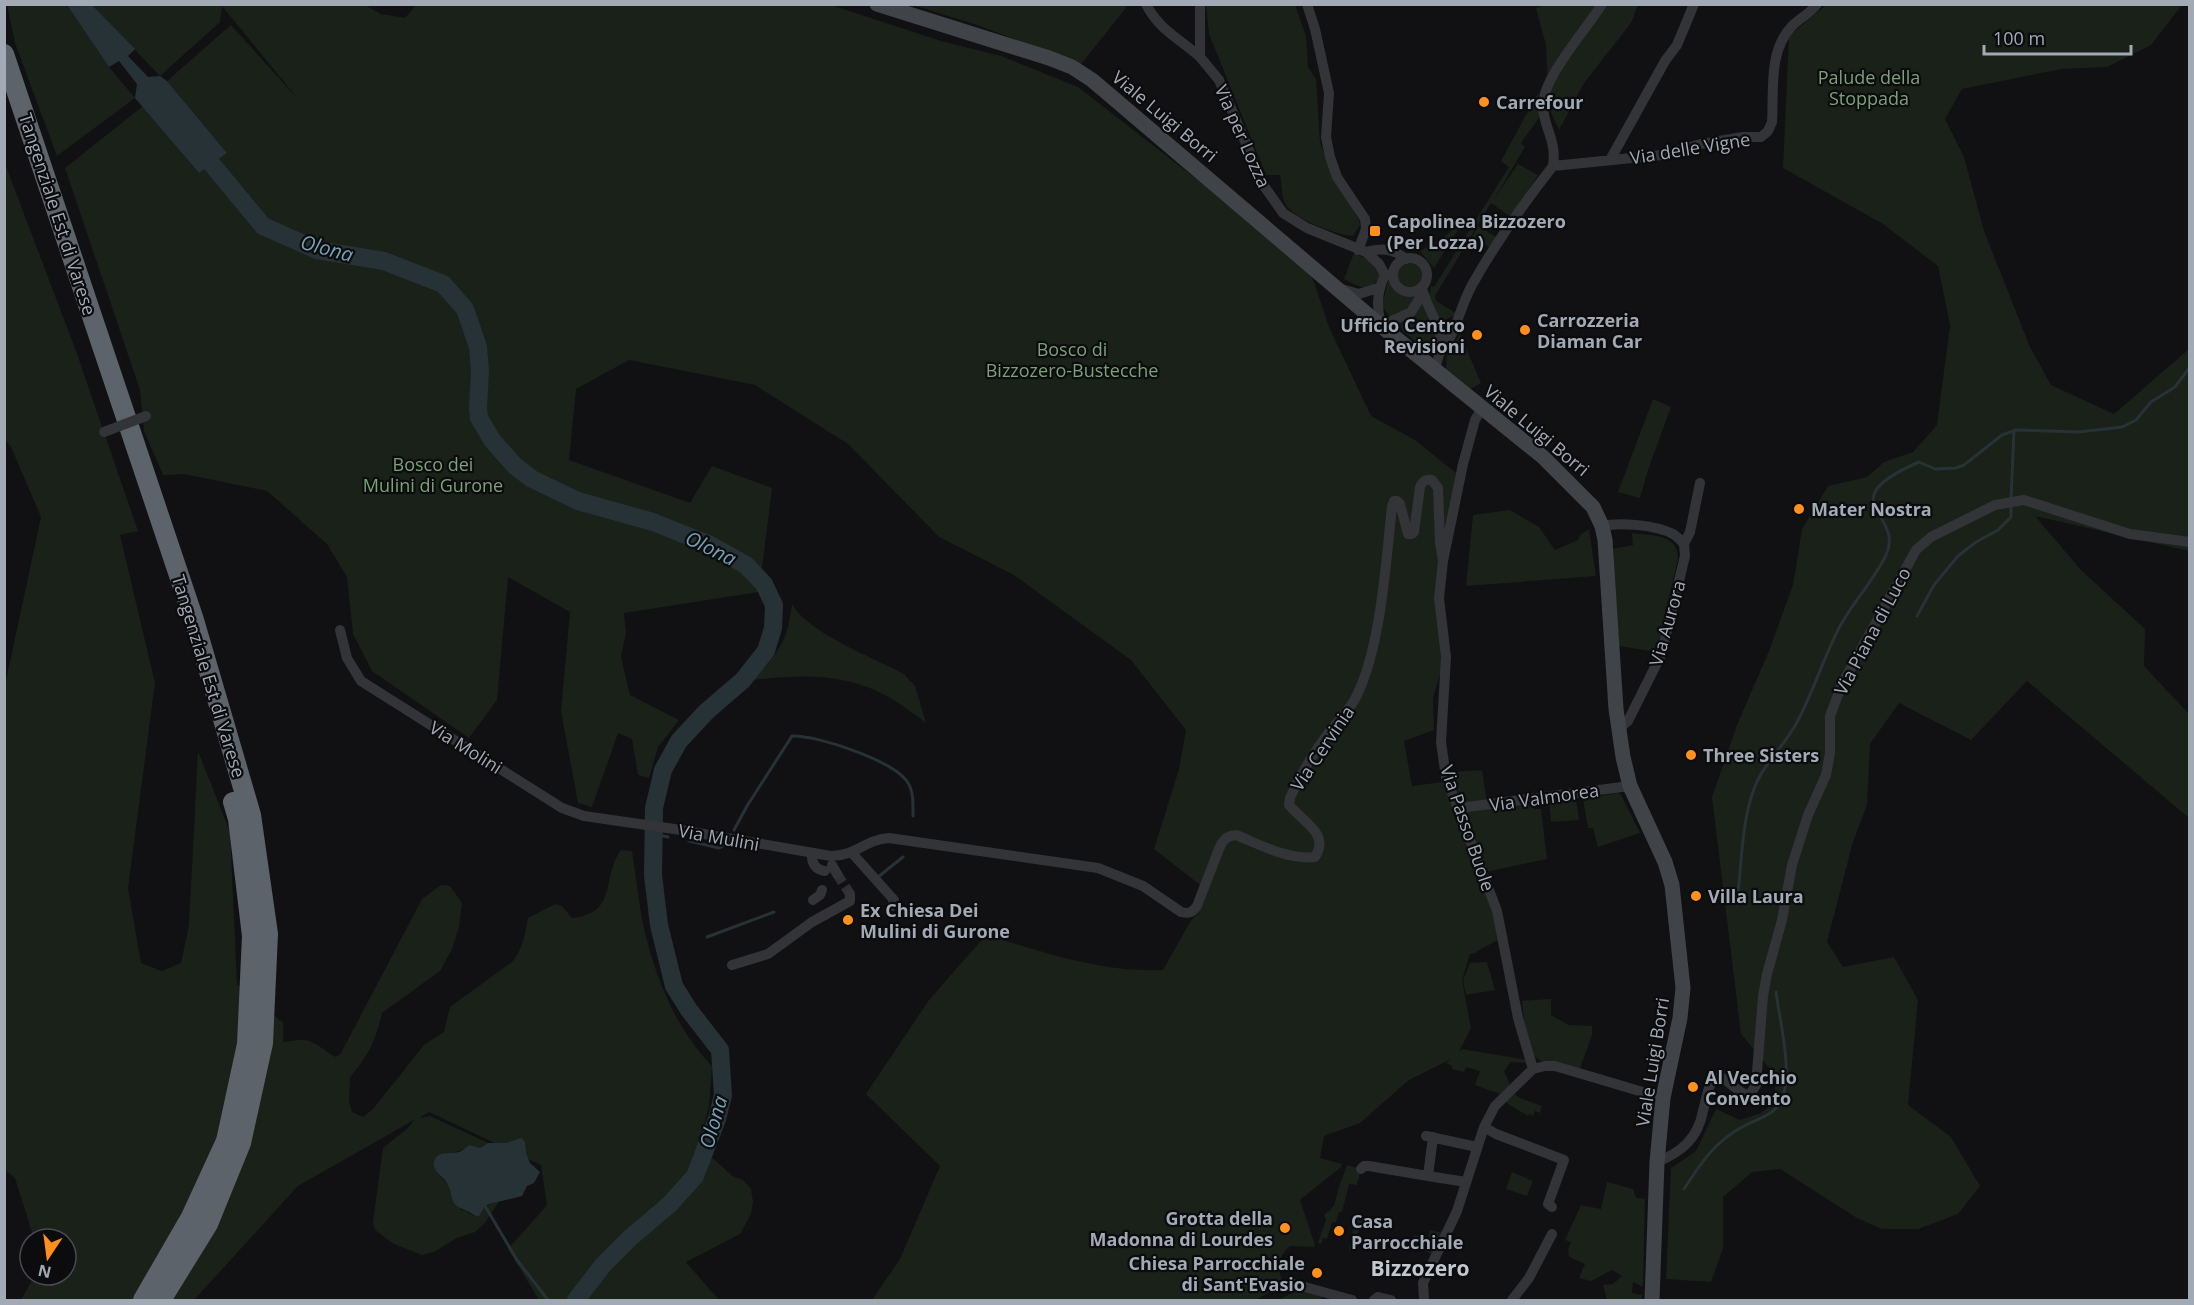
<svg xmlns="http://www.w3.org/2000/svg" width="2194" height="1305" font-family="'Open Sans',sans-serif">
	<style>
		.green { fill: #192119 }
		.water { fill: #273237 }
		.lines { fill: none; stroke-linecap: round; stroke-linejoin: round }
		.stream { stroke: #273237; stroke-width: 3 }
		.river { stroke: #273237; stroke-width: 18 }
		.street-tunnel { stroke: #2e3033; stroke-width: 10; stroke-dasharray: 10 5; stroke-linecap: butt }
		.street { stroke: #323438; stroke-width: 10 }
		.secondary { stroke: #404348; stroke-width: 15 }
		.highway { stroke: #5d636a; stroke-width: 20 }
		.street-bridge { stroke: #323438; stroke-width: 10 }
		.poi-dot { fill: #ff901d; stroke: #0c0c0e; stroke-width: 2 }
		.labels { text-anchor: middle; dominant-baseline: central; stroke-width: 4.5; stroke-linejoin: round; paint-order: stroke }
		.park-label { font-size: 18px; fill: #7aa276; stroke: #0c0c0e }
		.poi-label { font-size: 18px; font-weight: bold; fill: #a1aab5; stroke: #0c0c0e; text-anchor: start }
		.street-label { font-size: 18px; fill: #a1aab5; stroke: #0c0c0e }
		.water-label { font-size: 20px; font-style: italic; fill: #75a0b3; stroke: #0c0c0e }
		.quarter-label { font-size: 21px; font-weight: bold; fill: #c2c8d0; stroke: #0c0c0e }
	</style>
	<rect width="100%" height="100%" fill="#111113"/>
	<!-- green -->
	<path class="green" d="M363,4L381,14L405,18L417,4L831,5L941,41L1001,56L1078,87L1284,247L1313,279L1329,327L1371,416L1415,440L1456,473L1442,587L1444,660L1433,698L1434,730L1404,741L1412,786L1443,782L1502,938L1477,951L1476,953L1470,954L1462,980L1471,1028L1459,1052L1462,1049L1527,1060L1526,1063L1511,1062L1504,1071L1511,1086L1503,1095L1475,1085L1480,1071L1466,1067L1464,1072L1452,1069V1066L1446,1063L1451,1059L1409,1080L1360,1123L1324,1136L1320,1158L1342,1164L1341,1167L1300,1200L1315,1245L1314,1247L1290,1246C1276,1259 1277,1269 1284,1285L1255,1300H872L900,1259L940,1166L866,1094L929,1000L986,935C1043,952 1102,973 1163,970L1190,922L1200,911L1208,891L1154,849L1179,769L1186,730L1131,660L1014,575L939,537L848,444L755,385L629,360L576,389L569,460L690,503L712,466L772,488L759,592L624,613L626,633L621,657L630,695L679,720L658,747L649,778L638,775L632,739L618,733L592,807L578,803L561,711L570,612L508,577L497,700L469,738L372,671L353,634L347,577L327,544L267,491L184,474L163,475L144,431L140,390L65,168L143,106L199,173L227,153L167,81L231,25L298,99L222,6L220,22L160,76L92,5Z
		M1125,4L1126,8L1081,64L977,25L913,5Z
		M1549,4L1638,5L1631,23L1584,83L1559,130L1549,108L1546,45L1536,8Z
		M7,5H67L109,67L135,98L57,156L15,43Z
		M1206,5H1295L1306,36L1308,67L1316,79L1320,142L1333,178L1359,220L1360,225L1353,236C1335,234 1294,220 1285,203C1281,196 1282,183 1280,175H1266L1209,34Z
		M1826,5H2182L2151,45L2107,67L2061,69L1962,89L1945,119L1964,157L1984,231L2030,347L2051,385L2114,414L2189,349V551L2035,516L2081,570L2145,629L2144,666L2189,714V818L2027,681L1971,740L1899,703L1870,744L1867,805L1853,842L1827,942L1843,967L1894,957L1918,1000L1908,1105L1951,1137L1980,1186L1958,1214L1918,1229H1882L1857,1218L1780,1169L1752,1172L1723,1197V1248L1711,1282L1666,1279L1671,1168L1696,1151L1716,1109L1740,1120L1761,1113L1774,1103L1776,1076L1741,1034L1712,797L1737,725L1769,651L1793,585L1802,529L1828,486L1867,477L1884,462L1913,452L1937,425L1950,325L1938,266L1883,224L1783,168L1789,36Z
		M1538,93L1542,114L1521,143L1525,147L1494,199L1518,164L1538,175L1512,218L1491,203L1435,296L1436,301L1457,314L1441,322L1429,295L1431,286L1434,287L1509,167L1501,161Z
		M4,161L76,351L138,531L120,535L155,683L128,888L141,963L162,971L181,963L189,925L198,751L230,832L237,984L283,1023V1042C290,1042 297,1039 304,1040C316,1041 325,1052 336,1057L341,1053L422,899L441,885L450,886L462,903L459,927L452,949L440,971L382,1013C375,1042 369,1055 350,1077L349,1101L352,1112L363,1117L373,1109L424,1045L444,1032L450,1007L513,961C523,948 525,934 528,918L555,904L562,906L572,918C619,913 601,877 621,850L632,851C637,882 640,919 649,948C661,991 681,1034 712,1066L709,1106L699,1145L732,1176L743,1180L751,1189L753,1202L751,1214L740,1234L686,1262L719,1300H539L508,1249L547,1205L541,1165L429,1112L419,1118L430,1116L488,1143L480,1148L464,1149L452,1153L439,1175L449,1186L461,1210L466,1211L474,1216L485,1206L500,1200L485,1223L475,1232L457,1238L434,1252L422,1255L394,1244L375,1230L373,1222L383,1148L408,1128L414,1120L298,1186L194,1300H21L35,1275H66V1239H34L15,1178L5,1170V685L41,517L11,447L5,439Z
		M1464,220L1434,268L1420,251L1444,237Z
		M1478,226L1498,238L1492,249L1472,237Z
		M1354,253C1366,259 1376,262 1380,275C1371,295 1360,287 1344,279Z
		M1397 275a13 13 0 1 1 26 0a13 13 0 1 1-26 0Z
		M1390,279C1397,291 1403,294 1418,294C1410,306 1404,316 1389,316L1382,306L1388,281Z
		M1422,303C1429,317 1446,343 1431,355L1395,324Z
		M1460,334L1481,383L1470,389L1446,369L1447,352Z
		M1653,399L1671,407L1648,470L1640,498L1618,492Z
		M1510,510L1539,527L1555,550L1578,540L1580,535L1589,529L1596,576L1466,586L1473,515Z
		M1632,533C1652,536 1678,533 1678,559L1656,652L1619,646L1612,549L1633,545Z
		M792,604C808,633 874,658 904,674L915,686L926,723C915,715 904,706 892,699C849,673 802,674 753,680C779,652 787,643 792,604Z
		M1482,770L1487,801L1461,803L1451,772Z
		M1618,793L1621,795L1640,833L1598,847L1593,828H1588L1583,799Z
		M1576,798L1579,820L1551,822L1549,801Z
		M1531,804L1534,809H1541L1547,859L1485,872L1466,814L1467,811L1495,807L1496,810L1506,809L1507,806Z
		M1487,962L1495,990L1466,995L1463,980L1470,963Z
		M1551,999V1015L1569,1025L1592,1026V1035L1579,1071C1567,1068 1548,1067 1538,1059C1527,1051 1523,1015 1522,1001Z
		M1515,1094L1520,1098L1542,1106L1540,1113L1535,1111L1533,1116L1529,1114L1528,1116L1505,1102Z
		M1347,1165L1361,1169L1357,1185L1349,1184L1342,1212H1339L1336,1222H1332L1327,1239L1323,1238L1321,1244L1318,1243L1326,1219L1324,1215L1334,1206L1339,1187Z
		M1512,1172L1533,1181L1527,1196L1506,1189Z
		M1607,1182L1633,1189L1636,1198L1645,1199L1643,1287L1633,1282L1632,1293L1642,1295V1300H1607L1603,1285L1613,1284L1622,1276L1612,1270L1591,1281L1579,1278L1585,1264L1569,1257L1568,1250L1571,1242L1565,1240L1581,1205L1601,1209Z
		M1356,1216L1365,1217L1350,1252L1349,1248Z
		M1430,1230L1443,1233L1432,1254L1410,1246L1414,1235L1428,1237Z
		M1300,1289L1323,1295L1321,1300H1278Z"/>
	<!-- water -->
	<path class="water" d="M67,5H92L135,49L128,56L148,77L160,76L167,81L227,153L199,173L135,98L137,84L119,61L109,67Z
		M521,1138L525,1142L526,1153L530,1163L540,1172L534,1183L527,1186L522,1196L489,1204L485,1206L479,1216C472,1216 473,1213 467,1211C450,1204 454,1202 449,1187C446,1177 429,1171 435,1159C440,1150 454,1155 461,1151C464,1149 467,1147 469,1145L480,1148L488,1143H506Z"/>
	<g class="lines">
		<!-- stream -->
		<path class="stream" d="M2011,499L2014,431
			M1917,616L1934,585L1958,556L1976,542L1998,530L2011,517V505
			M734,830L747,806L792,736C817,735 890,760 906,780C914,790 913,803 913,816
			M654,834L668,837
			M689,841L719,848L727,844
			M878,877L903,857
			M1738,892C1742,858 1742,821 1754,789C1763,764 1784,746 1796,724C1813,693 1823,659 1839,628C1852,603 1873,582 1886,555C1906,513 1827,502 1919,462L1935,469L1956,468L1964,465L2002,435L2016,430L2078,432L2122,427L2136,420L2151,402L2175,387L2190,367
			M707,937L774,912
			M1684,1189C1700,1164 1716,1140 1744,1126C1757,1119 1778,1114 1783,1097C1792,1067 1780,1023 1776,992
			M485,1206L517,1260L548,1300"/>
		<!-- river -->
		<path class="river" d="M196,145L263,226L317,250L384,261L443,284L465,309L478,347L480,372L478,408L479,418L492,440L515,466L532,479L578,501L653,522L708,544L746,565L764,584L774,605L773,628L766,651L743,680L706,712L679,741L663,770L654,808L653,875L659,925L674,986L689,1010L720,1050L723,1095L717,1119L695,1176L670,1204L630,1238L603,1265L576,1300"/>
		<!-- street-tunnel -->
		<path class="street-tunnel" d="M837,874L850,894"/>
		<!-- street -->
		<path class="street" d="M1146,4C1158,29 1180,39 1200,57
			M1200,4V57L1219,80L1264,186L1283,213L1307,228L1366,252L1379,264L1385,275
			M1307,4L1315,29L1329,93L1326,137L1330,157L1337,177L1365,219L1366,229L1358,250
			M1610,160L1665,61L1677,45L1694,4
			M1553,166L1662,155L1701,144L1743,137H1761L1768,131L1772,122C1774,91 1768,51 1792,26C1800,18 1811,13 1817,4
			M1366,252C1382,248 1392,248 1406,259
			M1393 275a17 17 0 1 1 34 0a17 17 0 1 1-34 0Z
			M1385,275C1376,293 1377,307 1381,326L1411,312L1423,293
			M1338,288L1359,294L1378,288
			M1422,288C1432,325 1451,328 1434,370
			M1441,352C1456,333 1460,307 1472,285C1495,244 1524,203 1553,166C1557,140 1544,129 1543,107C1541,79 1587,29 1602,4
			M1482,408L1475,420L1463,464L1443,561L1439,598L1446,657L1441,742L1446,777L1497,911L1518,1018L1533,1069
			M1602,526C1620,522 1656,525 1673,534C1677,536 1681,541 1684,544L1685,556L1661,655L1628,721L1619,729
			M1684,544L1690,532L1700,483
			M340,630L347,658L361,681L562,808L584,816L681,830L831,856C856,856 864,840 889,838L1098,868L1143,886L1181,912C1189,914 1192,913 1197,906L1219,849C1223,840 1226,836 1236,835C1261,845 1288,860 1315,857C1330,834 1304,823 1289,805L1290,798C1299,777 1313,754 1327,735C1337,721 1350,711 1357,695C1381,646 1386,561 1392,506L1394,501H1397L1400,504L1408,534H1412L1414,532L1420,487C1423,481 1425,479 1432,480L1438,488L1440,543L1443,561
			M1459,808L1630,786
			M812,853C811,862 815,870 825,871
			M852,853L894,900L892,906
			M832,865L837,874
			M813,900L820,895L822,890
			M732,965L768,954L812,922L850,901V894
			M1484,1127L1496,1134L1564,1160L1548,1204L1552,1207
			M1426,1136L1477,1147
			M1433,1137L1428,1176L1466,1182
			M1657,1162C1682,1152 1698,1138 1703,1111C1706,1100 1707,1089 1713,1079L1720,1077C1731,1082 1738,1093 1749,1096L1756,1085L1763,996L1767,974L1782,920L1792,865L1808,815L1826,775L1830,753V716L1842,684L1916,550L1931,537L1995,505L2024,500L2130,534L2190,542
			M1361,1169L1364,1166H1369L1428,1176
			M1294,1284L1352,1300
			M1374,1300L1378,1297L1391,1300
			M1424,1300L1423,1283L1457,1211L1484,1127L1495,1106L1533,1069L1545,1066H1555L1663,1098
			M1512,1300L1529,1278L1552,1234"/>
		<!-- secondary -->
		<path class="secondary" d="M877,4L1049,58L1072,67L1092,80L1381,326L1543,457L1593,507L1602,526L1605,540L1616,709L1623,757L1630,786L1665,862L1672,885L1683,988L1680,1018L1663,1098L1657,1162L1652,1300"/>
		<!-- highway -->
		<path class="highway" d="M4,54L194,620L251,815L268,934L263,1043L241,1143L208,1224L161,1300
			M143,1300L191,1217L226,1141L247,1044L252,936L238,819L233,802"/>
		<!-- street-bridge -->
		<path class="street-bridge" d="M104,432L146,416"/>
	</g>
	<!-- markers -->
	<g class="poi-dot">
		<circle cx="1484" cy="102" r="6"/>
		<rect x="1369" y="225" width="12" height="12" rx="3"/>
		<circle cx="1525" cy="330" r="6"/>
		<circle cx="1477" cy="335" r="6"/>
		<circle cx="1799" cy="509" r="6"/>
		<circle cx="1691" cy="755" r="6"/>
		<circle cx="1696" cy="896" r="6"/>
		<circle cx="848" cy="920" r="6"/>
		<circle cx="1693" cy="1087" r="6"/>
		<circle cx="1285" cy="1228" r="6"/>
		<circle cx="1339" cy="1231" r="6"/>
		<circle cx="1317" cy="1273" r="6"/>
	</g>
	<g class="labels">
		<!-- park labels -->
		<g class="park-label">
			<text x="1869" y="77">Palude della<tspan x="1869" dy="21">Stoppada</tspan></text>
			<text x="1072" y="349">Bosco di<tspan x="1072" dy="21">Bizzozero-Bustecche</tspan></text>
			<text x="433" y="464">Bosco dei<tspan x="433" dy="21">Mulini di Gurone</tspan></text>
		</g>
		<!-- poi labels -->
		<g class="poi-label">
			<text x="1496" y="102">Carrefour</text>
			<text x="1387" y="221">Capolinea Bizzozero<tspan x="1387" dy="21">(Per Lozza)</tspan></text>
			<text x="1537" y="320">Carrozzeria<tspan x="1537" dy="21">Diaman Car</tspan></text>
			<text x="1465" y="325" text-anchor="end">Ufficio Centro<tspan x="1465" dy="21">Revisioni</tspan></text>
			<text x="1811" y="509">Mater Nostra</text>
			<text x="1703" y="755">Three Sisters</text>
			<text x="1708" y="896">Villa Laura</text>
			<text x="860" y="910">Ex Chiesa Dei<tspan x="860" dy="21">Mulini di Gurone</tspan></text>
			<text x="1705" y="1077">Al Vecchio<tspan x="1705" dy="21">Convento</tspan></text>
			<text x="1273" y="1218" text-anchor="end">Grotta della<tspan x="1273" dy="21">Madonna di Lourdes</tspan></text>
			<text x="1351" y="1221">Casa<tspan x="1351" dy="21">Parrocchiale</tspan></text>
			<text x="1305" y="1263" text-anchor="end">Chiesa Parrocchiale<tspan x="1305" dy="21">di Sant'Evasio</tspan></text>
		</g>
		<!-- street labels -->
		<g class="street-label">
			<text transform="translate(1165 116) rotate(40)">Viale Luigi Borri</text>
			<text transform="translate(1243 136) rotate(66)">Via per Lozza</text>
			<text transform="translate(1690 148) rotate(-9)">Via delle Vigne</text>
			<text transform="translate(58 214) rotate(72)">Tangenziale Est di Varese</text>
			<text transform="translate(1537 430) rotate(40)">Viale Luigi Borri</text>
			<text transform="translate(1667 623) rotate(-74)">Via Aurora</text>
			<text transform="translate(1872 631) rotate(-62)">Via Piana di Luco</text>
			<text transform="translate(209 676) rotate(73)">Tangenziale Est di Varese</text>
			<text transform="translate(466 747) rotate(32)">Via Molini</text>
			<text transform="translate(1322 748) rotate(-56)">Via Cervinia</text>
			<text transform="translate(1544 797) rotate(-8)">Via Valmorea</text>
			<text transform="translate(1468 828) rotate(71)">Via Passo Buole</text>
			<text transform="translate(719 837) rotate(10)">Via Mulini</text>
			<text transform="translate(1652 1062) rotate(-81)">Viale Luigi Borri</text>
		</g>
		<!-- water labels -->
		<g class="water-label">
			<text transform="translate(327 248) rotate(15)">Olona</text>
			<text transform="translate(711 548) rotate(26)">Olona</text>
			<text transform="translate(713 1122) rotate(-74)">Olona</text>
		</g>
		<!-- quarter labels -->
		<g class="quarter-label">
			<text x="1420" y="1268">Bizzozero</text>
		</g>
	</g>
	<!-- border -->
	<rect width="2194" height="1305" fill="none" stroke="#a1aab5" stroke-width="12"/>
	<!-- north arrow -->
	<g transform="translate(48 1257) rotate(193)"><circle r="28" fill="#0c0c0e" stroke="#484b51" stroke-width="1.5"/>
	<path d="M0-4.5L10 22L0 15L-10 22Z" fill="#ff901d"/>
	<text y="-9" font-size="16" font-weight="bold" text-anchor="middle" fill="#a1aab5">N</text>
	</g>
	<!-- scale -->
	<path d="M1984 45v9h147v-9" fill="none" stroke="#a1aab5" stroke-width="3"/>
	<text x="1993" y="45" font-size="18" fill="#a1aab5" stroke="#0c0c0e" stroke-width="4.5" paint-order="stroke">100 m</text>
</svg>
